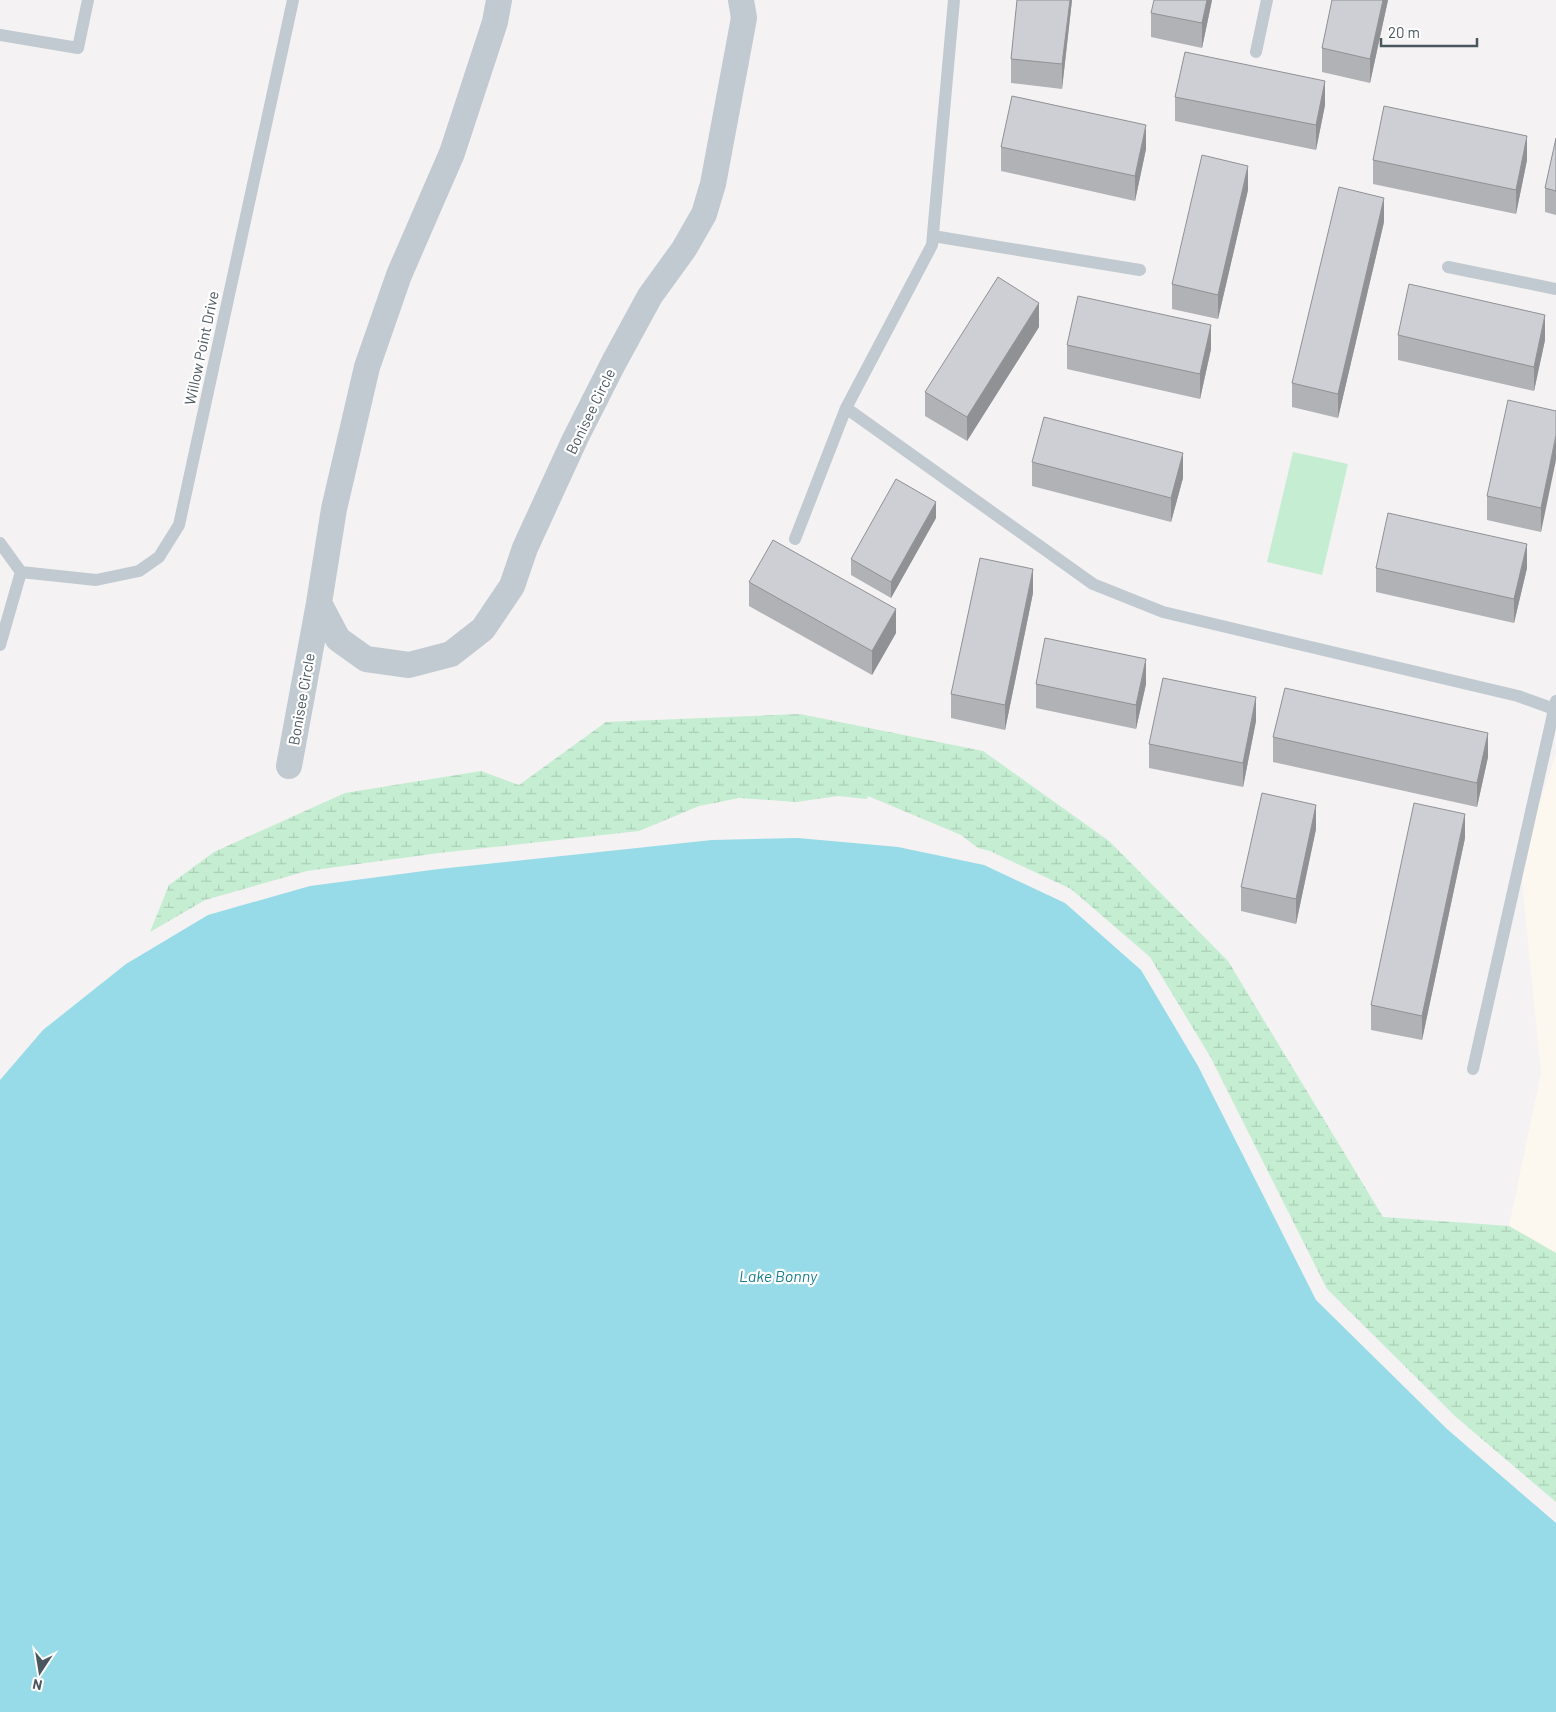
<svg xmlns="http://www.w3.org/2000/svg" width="1556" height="1712" font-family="Barlow,sans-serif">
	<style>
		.commercial { fill: #fcf7ef }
		.wetland { fill: url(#wetland-marsh) }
		.pitch { fill: #c5edd2 }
		.water { fill: #96dbe7 }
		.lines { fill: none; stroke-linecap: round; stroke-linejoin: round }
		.lane { stroke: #c1cad0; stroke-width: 12 }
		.street { stroke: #c1cad0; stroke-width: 26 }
		.wall { fill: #b0b2b6 }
		.shaded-wall { fill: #909194 }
		.building { fill: #cdcfd4; stroke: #909194 }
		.labels { text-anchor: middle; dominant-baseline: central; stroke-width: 4.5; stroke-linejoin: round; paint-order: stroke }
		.street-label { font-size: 15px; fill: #4b575f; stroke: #fff }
		.water-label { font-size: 16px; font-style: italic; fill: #167e90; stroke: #fff }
	</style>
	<defs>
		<pattern id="wetland-marsh" width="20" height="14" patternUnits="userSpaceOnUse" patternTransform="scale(1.25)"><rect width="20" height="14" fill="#c5edd2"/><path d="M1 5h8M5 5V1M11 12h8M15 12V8" fill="none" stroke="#abcdb7"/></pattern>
	</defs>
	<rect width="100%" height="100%" fill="#f4f2f3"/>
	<!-- commercial -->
	<path class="commercial" d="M1556,753V1253L1509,1226L1541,1073L1520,861Z"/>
	<!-- wetland -->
	<path class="wetland" d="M800,714L983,751L1109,841L1228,961L1383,1217L1509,1226L1556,1253V1502L1456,1417L1327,1289L1211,1058L1150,957L1071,889L990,851L978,848L961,835L868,796L867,799L838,796L796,802L739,798L699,806L639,831L439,853L307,871L205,900L150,932L169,885L214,852L345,793L481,771L519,785L606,722Z"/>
	<!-- pitch -->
	<path class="pitch" d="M1293,452L1348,464L1322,575L1267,562Z"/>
	<!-- water -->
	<path class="water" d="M798,838L898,847L984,865L1065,903L1141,970L1198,1066L1316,1300L1447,1429L1556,1523V1712H0V1080L43,1030L126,964L208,915L310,886L439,869L712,840Z"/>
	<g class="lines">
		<!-- lane -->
		<path class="lane" d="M0,35L78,48L88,0
			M1256,52L1267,0
			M933,236L1140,270
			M1448,267L1556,289
			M846,408L1093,584L1163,612L1518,696L1554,709
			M795,539L846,408L932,245L954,0
			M0,543L21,572L0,645
			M21,572L96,580L139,571L159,557L179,525L293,0
			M1473,1069L1556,701"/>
		<!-- street -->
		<path class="street" d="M319,603L338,639L366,659L409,665L451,654L483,629L512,586L525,548L575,439L614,362L650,296L684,249L704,214L713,184L744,18L741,0
			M289,766L319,603L334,509L367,367L399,275L452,153L495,22L499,0"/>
	</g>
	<!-- wall -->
	<path class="wall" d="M1017,0H1072L1062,89L1011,83V59Z
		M1212,0L1202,48L1151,37V13Z
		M1332,0H1388L1370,83L1322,72V48Z
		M1175,97L1325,105L1316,150L1175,121Z
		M1556,138V215L1545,212V188Z
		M1001,147L1146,149L1135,201L1001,171Z
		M1373,160H1527L1516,214L1373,184Z
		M1248,190L1218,319L1172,309V284Z
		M1384,222L1338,418L1292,407V383Z
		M1039,327L967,441L925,416V392Z
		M1398,335L1545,340L1534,391L1398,360Z
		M1067,345L1211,349L1200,399L1067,369Z
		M1556,411L1541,532L1487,520V496Z
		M1032,462L1183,478L1171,522L1032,486Z
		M936,518L891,598L851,575V559Z
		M1376,568H1527L1514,623L1376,592Z
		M749,582L896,633L872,675L749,606Z
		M1033,593L1005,730L951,718V694Z
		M1036,684H1146L1136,729L1036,708Z
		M1256,721L1243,787L1149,768V744Z
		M1273,737L1488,757L1477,807L1273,762Z
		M1316,829L1296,924L1241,911V887Z
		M1465,838L1422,1040L1371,1030V1005Z"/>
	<!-- shaded-wall -->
	<path class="shaded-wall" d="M1070,0H1072L1062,89V64Z
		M1207,0H1212L1202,48V23Z
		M1383,0H1388L1370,83V59Z
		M1325,81V105L1316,150V125Z
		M1146,125V149L1135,201V176Z
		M1527,136V160L1516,214V190Z
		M1248,166V190L1218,319V295Z
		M1384,198V222L1338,418V394Z
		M1039,303V327L967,441V417Z
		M1545,315V340L1534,391V367Z
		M1211,325V349L1200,399V374Z
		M1556,435V460L1541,532V508Z
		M1183,453V478L1171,522V498Z
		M936,502V518L891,598V582Z
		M1527,544V568L1514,623V599Z
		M1033,569V593L1005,730V705Z
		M896,609V633L872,675V651Z
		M1146,659V684L1136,729V705Z
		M1256,697V721L1243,787V763Z
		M1488,733V757L1477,807V783Z
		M1316,805V829L1296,924V899Z
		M1465,814V838L1422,1040V1016Z"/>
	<!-- building -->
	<path class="building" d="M1017,0H1070L1062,64L1011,59Z
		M1154,0H1207L1202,23L1151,13Z
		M1332,0H1383L1370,59L1322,48Z
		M1185,52L1325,81L1316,125L1175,97Z
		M1012,96L1146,125L1135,176L1001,147Z
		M1384,106L1527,136L1516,190L1373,160Z
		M1556,138V191L1545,188Z
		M1202,155L1248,166L1218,295L1172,284Z
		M1339,187L1384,198L1338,394L1292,383Z
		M998,277L1039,303L967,417L925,392Z
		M1409,284L1545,315L1534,367L1398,335Z
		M1078,296L1211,325L1200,374L1067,345Z
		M1508,400L1556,411V435L1541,508L1487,496Z
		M1044,417L1183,453L1171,498L1032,462Z
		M896,479L936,502L891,582L851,559Z
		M1388,513L1527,544L1514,599L1376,568Z
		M773,540L896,609L872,651L749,582Z
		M980,558L1033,569L1005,705L951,694Z
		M1045,638L1146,659L1136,705L1036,684Z
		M1163,678L1256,697L1243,763L1149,744Z
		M1285,688L1488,733L1477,783L1273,737Z
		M1262,793L1316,805L1296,899L1241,887Z
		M1414,803L1465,814L1422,1016L1371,1005Z"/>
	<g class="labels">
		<!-- street labels -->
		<g class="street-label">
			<text transform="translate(201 348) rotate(-78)">Willow Point Drive</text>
			<text transform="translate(590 411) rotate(-64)">Bonisee Circle</text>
			<text transform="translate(301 699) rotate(-80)">Bonisee Circle</text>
		</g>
		<!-- water labels -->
		<g class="water-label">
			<text x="778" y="1275">Lake Bonny</text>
		</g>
	</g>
	<!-- north arrow -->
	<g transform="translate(40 1672) rotate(192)" stroke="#ffffff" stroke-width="4" paint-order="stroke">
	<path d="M0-4L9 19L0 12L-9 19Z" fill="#4b575f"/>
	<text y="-8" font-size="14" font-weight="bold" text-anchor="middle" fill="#4b575f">N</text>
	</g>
	<!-- scale -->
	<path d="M1381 38v8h96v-8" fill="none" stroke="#4b575f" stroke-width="2.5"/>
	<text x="1388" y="38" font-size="15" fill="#4b575f" stroke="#ffffff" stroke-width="4" paint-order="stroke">20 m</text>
</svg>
